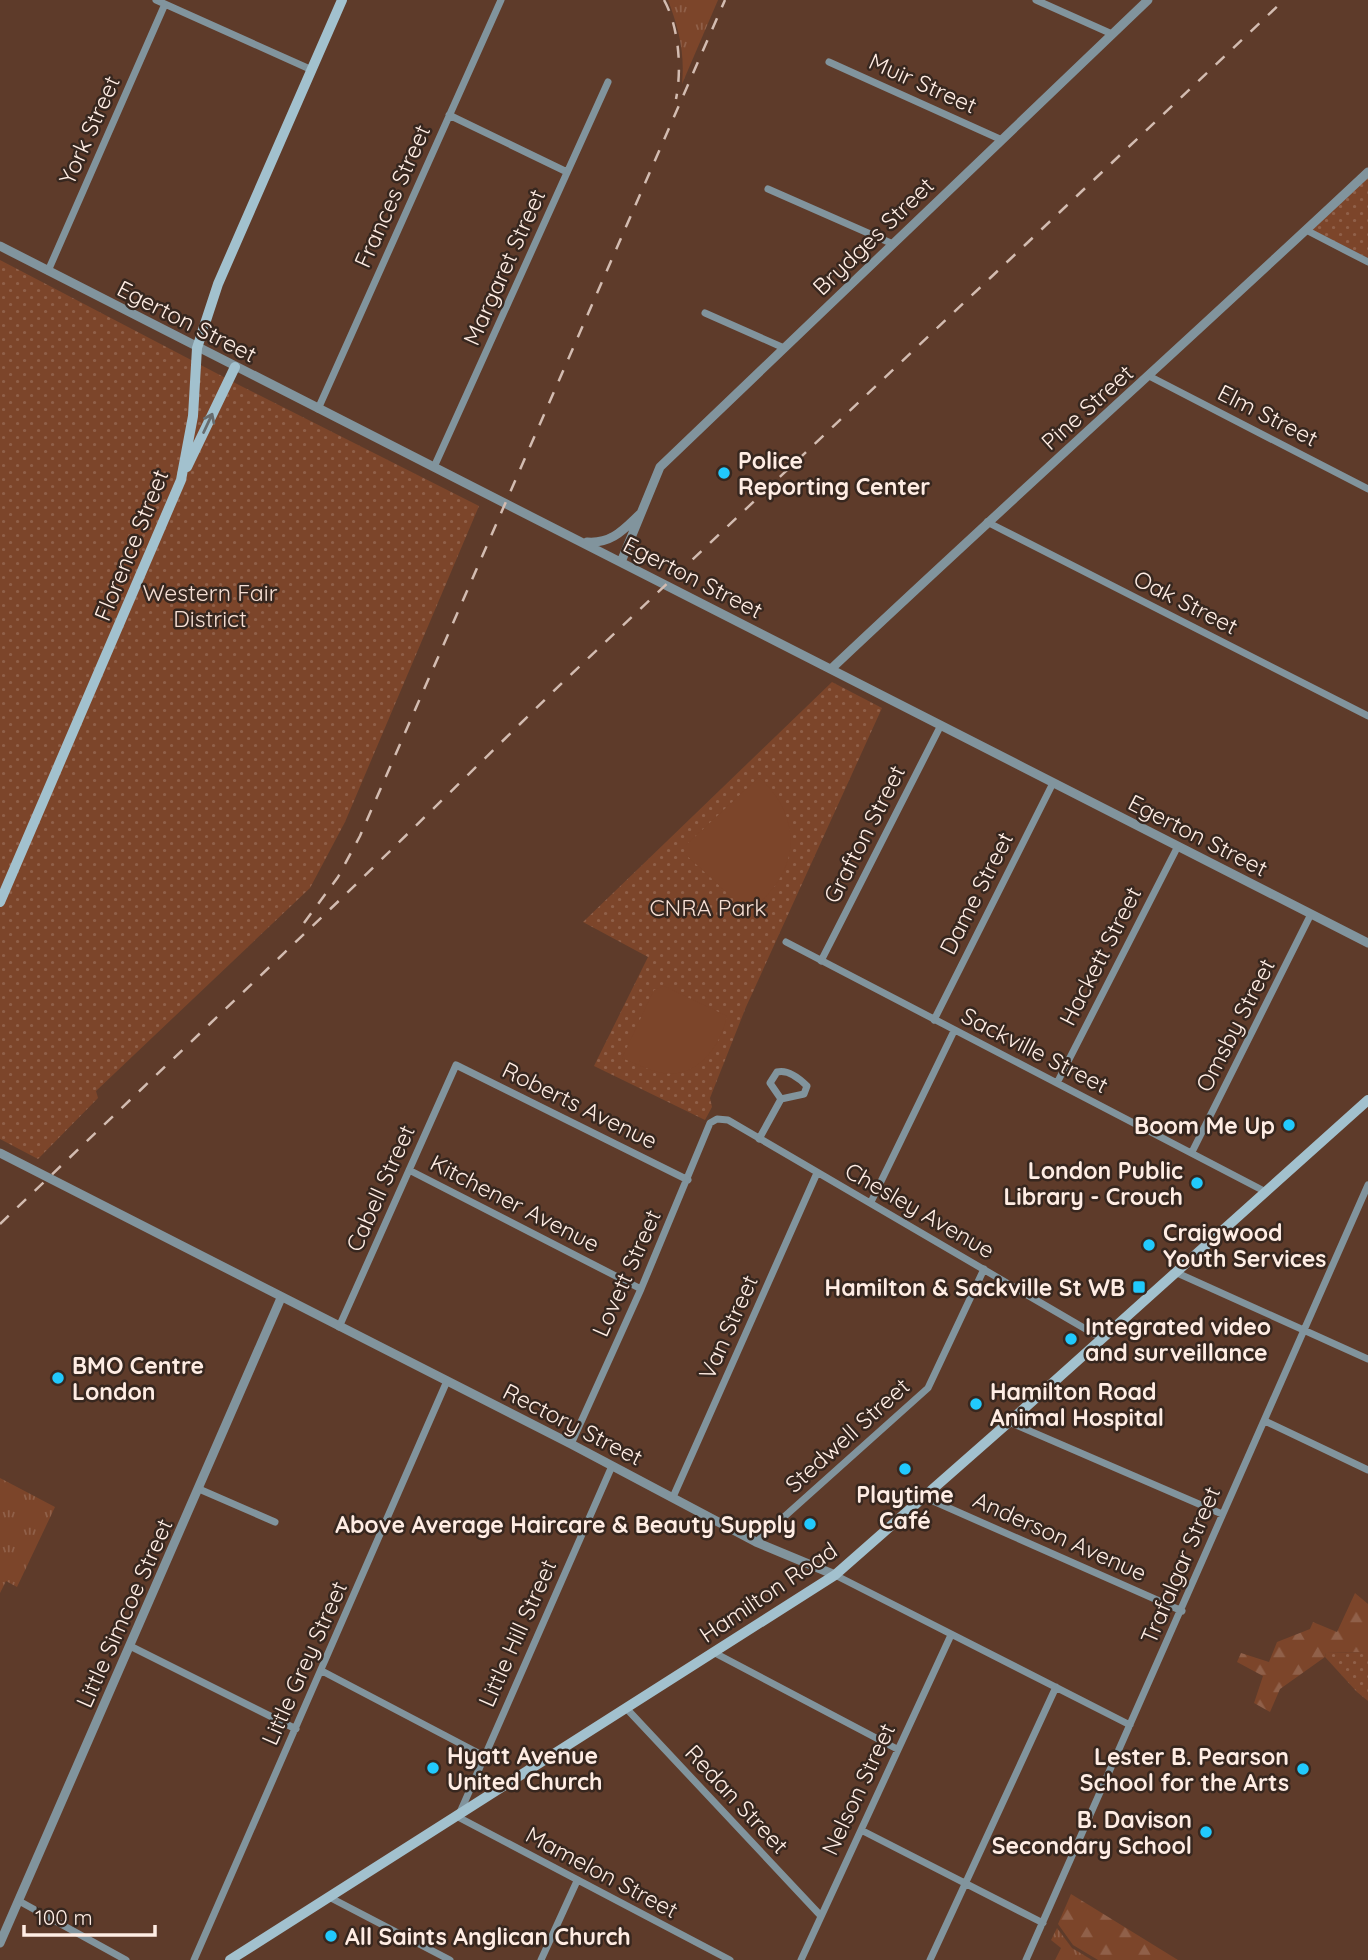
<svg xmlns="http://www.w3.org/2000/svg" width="1368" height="1960" font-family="Quicksand,sans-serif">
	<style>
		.grass { fill: url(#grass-tufts) }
		.forest { fill: url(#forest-firs) }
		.park { fill: url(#park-dots) }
		.pitch { fill: #7c452a }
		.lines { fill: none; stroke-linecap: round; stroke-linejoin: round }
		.minor { stroke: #81949d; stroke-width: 7 }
		.tertiary { stroke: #81949d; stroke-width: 9 }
		.secondary { stroke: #a2c1ce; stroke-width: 10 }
		.rail { stroke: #d3bcb1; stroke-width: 2.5; stroke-dasharray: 12 12; stroke-linecap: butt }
		.oneway { stroke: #676c6e }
		.poi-dot { fill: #21c9fd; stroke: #37271f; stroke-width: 2.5 }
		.labels { text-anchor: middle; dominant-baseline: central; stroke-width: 5; stroke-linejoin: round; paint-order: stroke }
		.street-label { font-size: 23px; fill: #ffede4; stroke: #37271f }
		.poi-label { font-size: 23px; font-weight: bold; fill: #ffede4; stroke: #37271f; text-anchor: start }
		.park-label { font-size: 23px; fill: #f6dfd4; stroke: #37271f }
	</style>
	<defs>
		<pattern id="grass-tufts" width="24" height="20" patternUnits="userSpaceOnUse" patternTransform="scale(1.75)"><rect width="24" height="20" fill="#7c452a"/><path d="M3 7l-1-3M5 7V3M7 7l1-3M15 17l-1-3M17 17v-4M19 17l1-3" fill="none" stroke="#906049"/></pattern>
		<pattern id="forest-firs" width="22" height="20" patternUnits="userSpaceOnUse" patternTransform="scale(1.75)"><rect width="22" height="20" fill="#7c452a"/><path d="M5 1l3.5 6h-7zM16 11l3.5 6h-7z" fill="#906049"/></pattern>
		<pattern id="park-dots" width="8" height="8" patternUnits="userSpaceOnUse" patternTransform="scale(1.75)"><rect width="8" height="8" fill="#7c452a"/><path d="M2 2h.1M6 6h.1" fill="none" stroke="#906049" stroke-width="1.8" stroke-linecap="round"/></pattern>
	</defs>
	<rect width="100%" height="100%" fill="#5e3b2a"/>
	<!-- grass -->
	<path class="grass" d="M668,0H718L682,84C685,53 679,29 668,0Z
		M0,1478L55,1507L17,1587L6,1581L0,1593Z
		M1057,1928L1072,1948L1092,1960H1055L1061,1948L1051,1940Z"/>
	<!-- forest -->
	<path class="forest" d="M1355,1593L1368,1604V1652L1326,1653L1325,1657L1280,1689L1270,1712L1254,1703L1263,1676L1237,1662L1241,1653L1269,1662L1277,1642L1310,1629L1313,1622L1337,1632Z
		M1071,1894L1178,1960H1098L1073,1945L1058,1924Z"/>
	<!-- park -->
	<path class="park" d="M1368,176V258L1310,229Z
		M0,260L239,385L479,506L345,822L310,888L96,1091L98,1098L38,1159L0,1139Z
		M832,682L882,708L746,1007L710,1098L712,1107L705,1120L594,1066L648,957L583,922Z
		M1368,1652V1701L1357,1692L1325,1657L1326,1653Z"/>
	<!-- pitch -->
	<path class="pitch" d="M759,777C806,820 799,876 748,912L686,855V845Z
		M664,986L727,1016C720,1048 696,1081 658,1072C646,1069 634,1063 622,1058L654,990Z"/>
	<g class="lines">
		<!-- minor -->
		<path class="minor" d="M156,0L312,70
			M1036,0L1112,34
			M829,62L1002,140
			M449,115L567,172
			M768,189L893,244
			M1306,230L1368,262
			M48,271L165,4
			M705,313L784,348
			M1149,376L1368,489
			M318,409L501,0
			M434,467L608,82
			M987,522L1368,716
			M786,942L1266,1192
			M821,961L941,725
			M934,1020L1053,783
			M1057,1083L1178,846
			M759,1139L781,1099L804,1094L807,1086C799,1078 788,1069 777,1072L770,1083L781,1099
			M1192,1152L1311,914
			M409,1170L641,1289
			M871,1202L954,1031
			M1175,1272L1368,1359
			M339,1327L456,1065L688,1180
			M1265,1421L1368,1470
			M1009,1422L1222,1514
			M571,1444L641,1289L710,1123L717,1119L728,1120L1101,1338
			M612,1466L458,1817L730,1960
			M199,1489L275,1522
			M673,1497L817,1173
			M924,1497L1182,1611
			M756,1542L928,1388L984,1269
			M835,1575L1130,1725
			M130,1646L296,1729
			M713,1652L897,1749
			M322,1671L484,1756
			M626,1708L821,1916
			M861,1830L1043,1923
			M329,1897L450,1960
			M19,1901L126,1960
			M194,1960L447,1381
			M541,1960L577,1881
			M801,1960L951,1635
			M930,1960L1056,1687
			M1026,1960L1368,1185"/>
		<!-- tertiary -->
		<path class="tertiary" d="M0,246L1368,943
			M587,542C612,544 624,529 640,514
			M621,562L660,467L1148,0
			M831,669C1008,502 1190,339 1368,172
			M0,1153L571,1444L756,1542L835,1575
			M0,1943L281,1298"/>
		<!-- secondary -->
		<path class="secondary" d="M187,467L235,367
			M0,902L181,480L193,416L197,348L218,284L342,0
			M230,1960L835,1575L1009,1422L1368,1100"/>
		<!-- rail -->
		<path class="rail" d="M664,0C679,27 682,69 676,99
			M304,923L338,877L360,836L725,0
			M0,1224L346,894L563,682L1284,0"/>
	</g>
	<!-- one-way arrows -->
	<defs><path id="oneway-shaft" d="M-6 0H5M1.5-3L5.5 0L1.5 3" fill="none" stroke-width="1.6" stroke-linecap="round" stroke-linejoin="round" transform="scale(1.75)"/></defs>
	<use class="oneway" href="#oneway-shaft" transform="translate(208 423) rotate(-65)"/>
	<!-- markers -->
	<g class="poi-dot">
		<circle cx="724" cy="473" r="7"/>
		<circle cx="1289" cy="1125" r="7"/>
		<circle cx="1197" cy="1183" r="7"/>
		<circle cx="1149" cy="1245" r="7"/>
		<rect x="1132" y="1280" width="14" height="14" rx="3.5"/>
		<circle cx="1071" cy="1339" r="7"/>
		<circle cx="58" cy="1378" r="7"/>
		<circle cx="976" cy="1404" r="7"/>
		<circle cx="905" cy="1469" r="7"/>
		<circle cx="810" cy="1524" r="7"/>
		<circle cx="433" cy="1768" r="7"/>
		<circle cx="1303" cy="1769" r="7"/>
		<circle cx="1206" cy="1832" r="7"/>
		<circle cx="331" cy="1936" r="7"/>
	</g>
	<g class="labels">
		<!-- street labels -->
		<g class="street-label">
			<text transform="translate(923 83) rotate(24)">Muir Street</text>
			<text transform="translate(89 130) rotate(-66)">York Street</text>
			<text transform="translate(392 196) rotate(-66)">Frances Street</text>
			<text transform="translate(873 236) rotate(-44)">Brydges Street</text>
			<text transform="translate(504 267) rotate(-66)">Margaret Street</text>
			<text transform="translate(187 321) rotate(27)">Egerton Street</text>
			<text transform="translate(1087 407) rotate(-42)">Pine Street</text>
			<text transform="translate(1268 415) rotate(27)">Elm Street</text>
			<text transform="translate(131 545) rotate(-68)">Florence Street</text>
			<text transform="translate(693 577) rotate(27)">Egerton Street</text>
			<text transform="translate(1186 602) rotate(27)">Oak Street</text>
			<text transform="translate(864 834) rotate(-63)">Grafton Street</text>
			<text transform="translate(1198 835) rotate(27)">Egerton Street</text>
			<text transform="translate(976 893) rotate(-63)">Dame Street</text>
			<text transform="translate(1100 956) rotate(-63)">Hackett Street</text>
			<text transform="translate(1235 1025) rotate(-63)">Omsby Street</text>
			<text transform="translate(1035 1050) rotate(27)">Sackville Street</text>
			<text transform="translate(580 1105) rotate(26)">Roberts Avenue</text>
			<text transform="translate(380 1188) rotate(-66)">Cabell Street</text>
			<text transform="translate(515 1203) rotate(27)">Kitchener Avenue</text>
			<text transform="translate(920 1210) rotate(30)">Chesley Avenue</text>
			<text transform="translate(626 1273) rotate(-66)">Lovett Street</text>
			<text transform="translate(728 1327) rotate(-66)">Van Street</text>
			<text transform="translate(573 1424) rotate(27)">Rectory Street</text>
			<text transform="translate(847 1435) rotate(-42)">Stedwell Street</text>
			<text transform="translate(1060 1536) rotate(24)">Anderson Avenue</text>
			<text transform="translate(1180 1565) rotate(-67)">Trafalgar Street</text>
			<text transform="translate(768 1592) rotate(-34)">Hamilton Road</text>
			<text transform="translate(124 1613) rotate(-66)">Little Simcoe Street</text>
			<text transform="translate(517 1633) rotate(-66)">Little Hill Street</text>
			<text transform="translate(304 1663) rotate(-66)">Little Grey Street</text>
			<text transform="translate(858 1789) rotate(-65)">Nelson Street</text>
			<text transform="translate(737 1799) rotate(47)">Redan Street</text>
			<text transform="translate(602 1872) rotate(28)">Mamelon Street</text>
		</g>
		<!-- poi labels -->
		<g class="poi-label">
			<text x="738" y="460">Police<tspan x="738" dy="26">Reporting Center</tspan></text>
			<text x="1275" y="1125" text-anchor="end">Boom Me Up</text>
			<text x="1183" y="1170" text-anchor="end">London Public<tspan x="1183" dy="26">Library - Crouch</tspan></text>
			<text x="1163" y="1232">Craigwood<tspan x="1163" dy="26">Youth Services</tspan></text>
			<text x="1125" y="1287" text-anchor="end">Hamilton &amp; Sackville St WB</text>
			<text x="1085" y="1326">Integrated video<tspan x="1085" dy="26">and surveillance</tspan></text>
			<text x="72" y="1365">BMO Centre<tspan x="72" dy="26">London</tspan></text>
			<text x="990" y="1391">Hamilton Road<tspan x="990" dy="26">Animal Hospital</tspan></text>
			<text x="905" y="1494" text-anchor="middle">Playtime<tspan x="905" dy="26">Café</tspan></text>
			<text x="796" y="1524" text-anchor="end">Above Average Haircare &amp; Beauty Supply</text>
			<text x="447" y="1755">Hyatt Avenue<tspan x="447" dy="26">United Church</tspan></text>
			<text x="1289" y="1756" text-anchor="end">Lester B. Pearson<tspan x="1289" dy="26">School for the Arts</tspan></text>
			<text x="1192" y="1819" text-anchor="end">B. Davison<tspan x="1192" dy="26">Secondary School</tspan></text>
			<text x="345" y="1936">All Saints Anglican Church</text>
		</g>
		<!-- park labels -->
		<g class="park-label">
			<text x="210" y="592">Western Fair<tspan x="210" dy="26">District</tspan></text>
			<text x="708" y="907">CNRA Park</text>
		</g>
	</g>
	<!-- scale -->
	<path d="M24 1925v10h131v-10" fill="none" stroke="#ffede4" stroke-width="3.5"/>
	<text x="35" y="1925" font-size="21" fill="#ffede4" stroke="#37271f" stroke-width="5" paint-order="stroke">100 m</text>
</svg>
